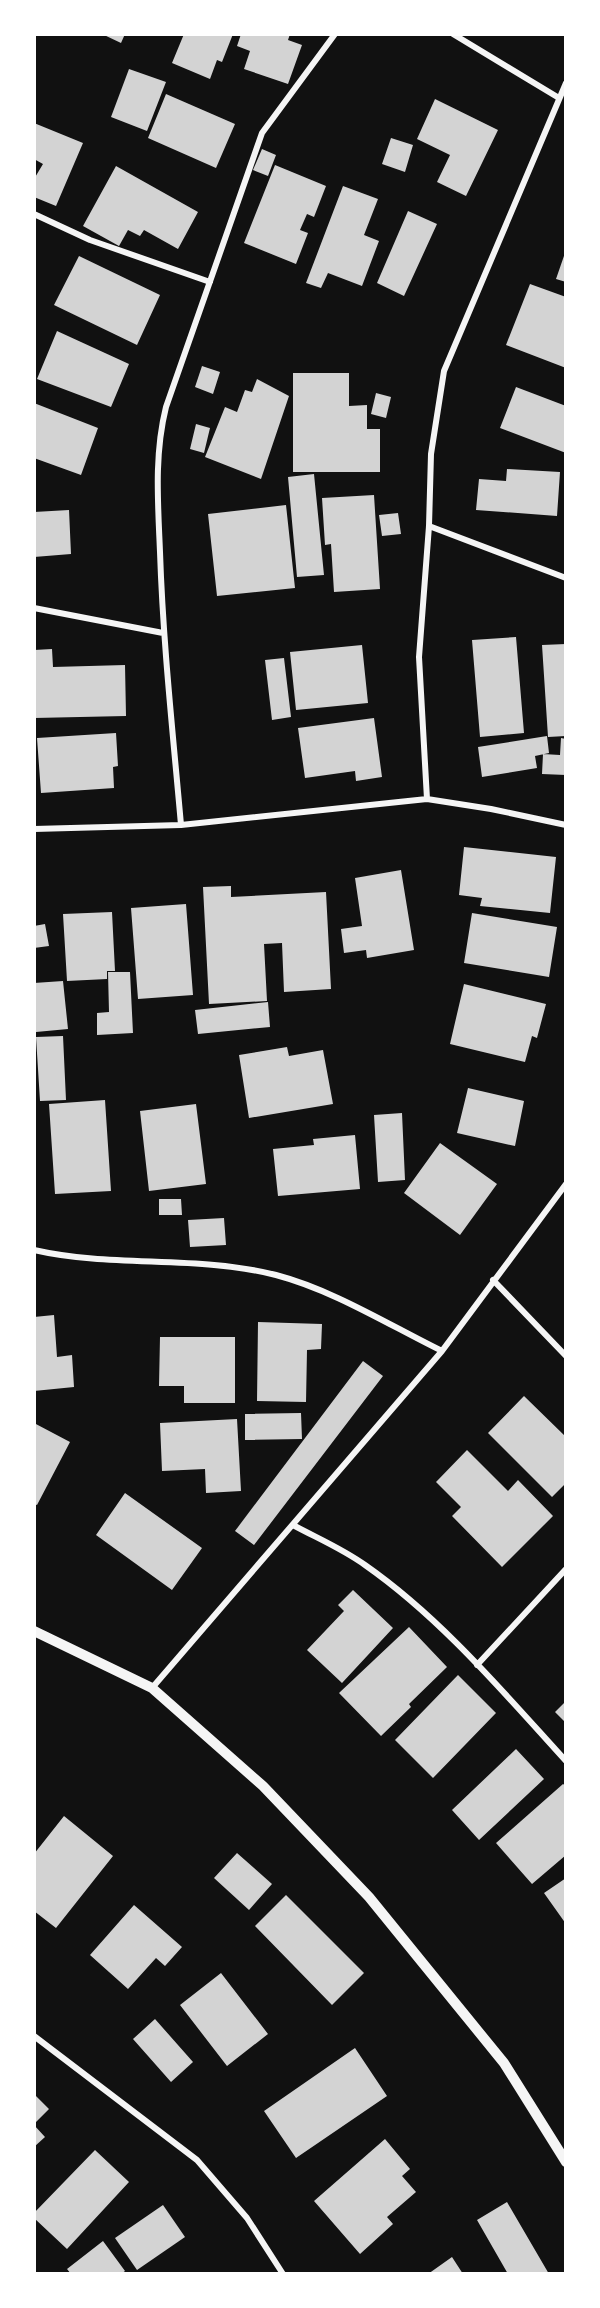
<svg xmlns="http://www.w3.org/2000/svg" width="600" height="2308" font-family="'Asap Condensed',sans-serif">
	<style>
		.building { fill: #d3d3d3 }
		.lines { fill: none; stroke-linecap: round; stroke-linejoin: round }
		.minor { stroke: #f5f5f5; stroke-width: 6 }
		.tertiary { stroke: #f5f5f5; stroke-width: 10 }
	</style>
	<rect width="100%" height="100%" fill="#111"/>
	<!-- building -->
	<path class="building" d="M102,34H125L121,43Z
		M184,34H233L222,62L217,60L210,79L172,63Z
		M241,34H290L288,40L302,45L288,84L244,69L250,51L237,46Z
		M129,69L166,82L147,131L111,117Z
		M166,94L235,124L216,168L148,138Z
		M435,99L498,130L466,196L437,182L450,155L417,139Z
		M34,123L83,143L56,206L34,197V179L43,164L34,159Z
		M391,138L413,145L405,172L382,164Z
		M262,149L276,155L268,176L253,170Z
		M275,165L326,186L314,217L307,214L300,230L308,233L296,264L244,243Z
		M116,166L198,212L178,249L144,230L140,236L128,230L119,246L83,226Z
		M343,186L378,199L364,235L379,241L362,286L328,273L321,288L306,283Z
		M408,211L437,224L404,296L377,283Z
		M565,253H566V282L556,279Z
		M79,256L160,295L137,345L54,305Z
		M530,284L566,297V368L506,345Z
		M57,331L129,364L111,407L37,379Z
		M202,366L220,372L213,394L195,387Z
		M293,373H349V406L367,405V429H380V472H293Z
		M257,379L289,396L261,479L205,457L225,407L237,412L245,390L252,392Z
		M516,387L566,406V453L500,428Z
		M376,393L391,397L386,418L371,414Z
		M34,403L98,428L81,475L34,458Z
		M196,424L210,428L204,453L190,449Z
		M507,469L560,472L557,516L476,510L479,479L506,481Z
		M314,474L324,575L297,577L288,477Z
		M374,495L380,589L334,592L331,544L325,545L322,498Z
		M286,505L295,588L217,596L208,514Z
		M69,510L71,554L34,557V512Z
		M398,513L401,534L382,536L379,515Z
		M516,637L524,733L480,737L472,640Z
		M566,644V736L548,737L542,645Z
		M362,645L368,703L296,710L290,652Z
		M52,649L53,667L125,665L126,716L34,718V650Z
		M284,658L291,717L272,720L265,660Z
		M374,718L382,777L356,781L355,771L305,778L298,728Z
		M116,733L118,766L113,767L114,788L41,793L37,738Z
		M547,736L549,753L535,756L537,768L482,777L478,747Z
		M561,738L566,739V775L542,774L543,754L560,755Z
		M464,847L556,857L550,913L480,906L482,898L459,895Z
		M401,870L414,950L367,958L366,950L344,953L341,929L362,926L355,878Z
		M231,886V897L326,892L331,989L284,992L282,943L264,944L267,1001L209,1004L203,887Z
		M186,904L193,995L138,999L131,908Z
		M112,912L115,971H107V979L67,981L63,914Z
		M472,913L557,927L549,977L464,963Z
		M45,924L49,946L34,948V926Z
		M108,972H130L133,1033L97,1035V1013L109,1012Z
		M63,981L68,1029L36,1032L34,983Z
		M464,984L546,1004L537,1038L532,1036L525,1062L450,1044Z
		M268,1002L270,1027L198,1034L195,1010Z
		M63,1036L66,1100L40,1101L36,1037Z
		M287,1047L289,1056L323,1050L333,1104L249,1118L239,1055Z
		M468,1088L524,1101L515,1146L457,1133Z
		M105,1100L111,1191L55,1194L49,1104Z
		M196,1104L206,1184L149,1191L140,1111Z
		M402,1113L405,1180L378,1182L374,1115Z
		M355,1135L360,1189L278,1196L273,1149L314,1145L313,1139Z
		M440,1143L497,1184L460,1235L404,1193Z
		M159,1199H181L182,1215H159Z
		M224,1218L226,1245L190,1247L188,1220Z
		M54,1315L57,1357L72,1355L74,1387L34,1391V1317Z
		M258,1322L322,1324L321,1349L307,1350L306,1402L257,1401Z
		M160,1337H235V1403H184V1386H159Z
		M363,1361L383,1376L254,1545L235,1531Z
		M524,1396L566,1437V1483L552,1497L488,1433Z
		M301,1413L302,1439L245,1440V1414Z
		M237,1419L241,1491L206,1493L205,1469L162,1471L160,1423Z
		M34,1423L70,1442L37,1505L34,1504Z
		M467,1450L508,1491L518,1480L553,1516L502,1567L452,1516L461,1507L436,1482Z
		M125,1493L202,1548L172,1590L96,1535Z
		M353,1590L393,1628L342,1683L307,1650L344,1611L338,1605Z
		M409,1627L447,1667L409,1704L411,1707L381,1736L339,1693Z
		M458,1675L496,1713L433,1778L395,1740Z
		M566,1701V1723L555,1712Z
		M516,1749L544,1779L479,1840L452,1810Z
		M563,1784L566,1786V1855L532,1884L496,1843Z
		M64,1816L113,1856L56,1928L34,1911V1854Z
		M237,1853L272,1884L249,1910L214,1878Z
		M566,1878V1924L544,1893Z
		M286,1895L364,1973L332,2005L255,1926Z
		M134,1905L182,1947L165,1966L156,1958L128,1989L90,1955Z
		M221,1973L268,2034L227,2066L180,2005Z
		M155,2019L193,2062L171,2082L133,2039Z
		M355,2048L387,2096L296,2158L264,2111Z
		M34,2094L49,2109L34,2124Z
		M34,2125L45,2137L34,2147Z
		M385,2139L410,2169L402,2176L416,2192L387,2217L393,2224L360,2254L314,2201Z
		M95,2150L129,2182L67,2249L34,2218V2213Z
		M507,2202L549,2274H508L477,2220Z
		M163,2205L185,2237L137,2270L115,2238Z
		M103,2241L125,2271L121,2274H71L67,2269Z
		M452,2257L463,2274H428Z"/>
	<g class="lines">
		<!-- minor -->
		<path class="minor" d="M453,34L559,98
			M34,214L90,240L210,282
			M429,526L566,578
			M34,608L163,633
			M427,799L419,657L429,526L431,454L444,371L566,83
			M181,825C173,734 163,643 160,552C158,503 154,455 166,407L262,133L335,34
			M34,829L181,825L427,799L491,809L566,825
			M34,1250C113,1268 197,1255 276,1275C333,1290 389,1325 442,1351
			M493,1280L566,1356
			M293,1525C317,1538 343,1549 365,1565C441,1618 504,1693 566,1761
			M477,1665L566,1569
			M152,1688L442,1351L566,1184
			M34,2036L197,2160L247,2218L283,2274"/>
		<!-- tertiary -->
		<path class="tertiary" d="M34,1631L152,1688L263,1786L369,1897L504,2063L566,2162"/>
	</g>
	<!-- border -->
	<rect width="600" height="2308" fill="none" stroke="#ffffff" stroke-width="72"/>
</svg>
